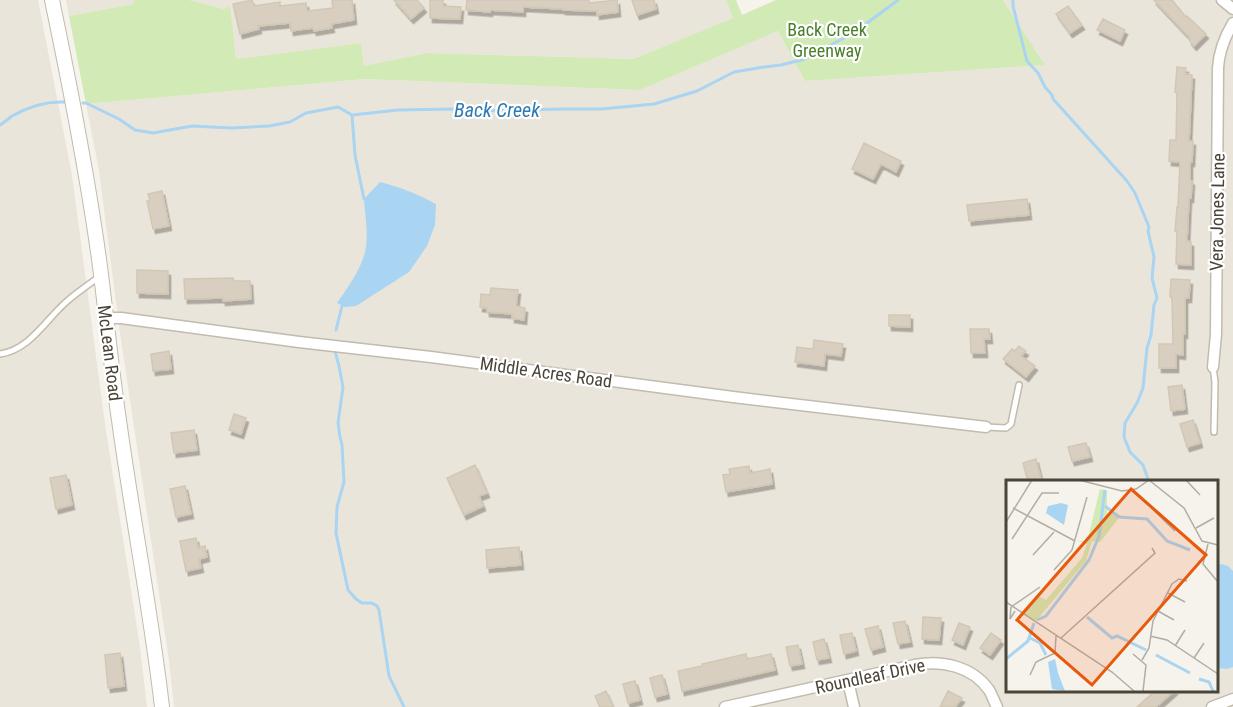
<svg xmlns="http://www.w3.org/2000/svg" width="1233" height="707" font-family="'Roboto Condensed',sans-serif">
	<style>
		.residential { fill: #eae5da; fill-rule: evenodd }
		.green { fill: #d2eab5 }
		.water { fill: #a9d4f2 }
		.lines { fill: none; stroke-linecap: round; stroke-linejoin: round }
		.stream { stroke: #a9d4f2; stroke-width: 3 }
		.building { fill: #d8cfc1; stroke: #d3c7b4; stroke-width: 1.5; filter: url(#shadow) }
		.service-casing { stroke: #c2bbae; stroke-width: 8 }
		.minor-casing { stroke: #c2bbae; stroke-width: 13 }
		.tertiary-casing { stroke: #c2bbae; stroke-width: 16 }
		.service { stroke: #fff; stroke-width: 5 }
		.minor { stroke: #fff; stroke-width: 10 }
		.tertiary { stroke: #fff; stroke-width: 14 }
		.labels { text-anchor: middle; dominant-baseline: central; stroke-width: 4.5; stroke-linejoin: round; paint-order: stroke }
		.park-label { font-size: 18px; fill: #4a7f2a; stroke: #fff }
		.street-label { font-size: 18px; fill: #4b4439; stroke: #fff }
		.water-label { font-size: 20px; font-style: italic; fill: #2e7ab2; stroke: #fff }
		.inset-river { fill: none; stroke: #a9d4f2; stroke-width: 3 }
		.inset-road { fill: none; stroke: #b2ada4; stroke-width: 1.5 }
		.view { fill: #e8590c; fill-opacity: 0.15; stroke: #e8590c; stroke-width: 3 }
		.inset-edge { fill: none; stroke: #4b4439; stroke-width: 3 }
	</style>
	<defs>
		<filter id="shadow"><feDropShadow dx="2.5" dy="4.5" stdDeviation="0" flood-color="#0004"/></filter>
	</defs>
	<rect width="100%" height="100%" fill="#f6f3ec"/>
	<!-- residential -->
	<path class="residential" d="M0,0H38L72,175L105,424L140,647L147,707H0Z
		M66,0H134L133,4L69,16Z
		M189,0H726L733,18L633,59L428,53L364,67L361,43L236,59L229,7L224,9Z
		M1003,0H1233V707H174L169,661L120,333L99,171L86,104L365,79L640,90L778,31L805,81L1045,65ZM1008,482H1216V690H1008Z"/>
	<!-- green -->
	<path class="green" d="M134,0H189L224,9L230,6L236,59L361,43L364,66L428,53L633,59L733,18L726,0H736L742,15L776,0H1003L1045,65L805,81L778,31L640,90L365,79L86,104L69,16L133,4Z"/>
	<!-- water -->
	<path class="water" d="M380,182C400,187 418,194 436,204L435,225L427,246L409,272L356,306L345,307L337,303C348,287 360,271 365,252C369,236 365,216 364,199Z
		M1221,564L1228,566L1233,571V667L1227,669L1217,668L1216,565Z"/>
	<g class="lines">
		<!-- stream -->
		<path class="stream" d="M1013,0V6L1027,61L1038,73L1045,87L1052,95L1053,99L1127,181L1135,193L1149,227L1148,231L1154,257L1152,278L1157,298L1154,305L1151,335L1147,348L1143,388L1137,403L1125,423L1124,437L1130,452L1143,465L1149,482
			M83,103H86L119,119L135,130L153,133L192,126L232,128L269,126L290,122L306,113L338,107L352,115L398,110L452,109L482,111L562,109H602L654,104L697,91L734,72L764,67L781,65L805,59L855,32L898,0
			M352,115L355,155L364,199L367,200
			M0,125C5,122 8,119 12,116C28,107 46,101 64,102
			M336,330L342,306L344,304
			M335,351L339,366L343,387L338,423L340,437L342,445L344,482L337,507L336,533L348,590L356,599L362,603H372L377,606L379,610L389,676L404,707"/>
	</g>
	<!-- building -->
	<path class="building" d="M252,0L254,6L280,2V6L306,3L307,11L333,8L332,0H352L354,20L331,24L332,28L314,31L313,28L291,31L290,23L258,26L259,29L240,34L233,4Z
		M394,0H417L424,8L411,19Z
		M430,0H443V6L461,7L460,19L430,18Z
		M467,0H589V3L617,0L618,12L597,15V11L563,10V9L523,7V12L490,10V12L466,10Z
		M632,0H654L656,9L637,15Z
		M1154,0H1172L1186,17L1187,16L1206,34L1194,46L1189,40L1190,38Z
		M1068,6L1082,25L1070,33L1056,14Z
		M1103,19L1125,30L1120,41L1097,30Z
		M1177,67L1186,68L1185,74L1192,75L1189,141H1193L1192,162H1190V181H1192L1191,198H1189L1187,241L1191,242V265L1176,264L1177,231H1175L1177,207H1178L1180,162L1169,161L1170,140H1176L1177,93L1175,92Z
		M864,143L901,161L896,172L881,164L873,179L852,169Z
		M162,191L169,226L153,229L147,201H150L148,194Z
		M1027,199L1029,215L969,221L967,205Z
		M137,270L168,271V294L137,293Z
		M233,278L234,281H250L251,299L223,301V298L185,299L184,279Z
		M1171,279L1190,280L1189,298H1185V334H1183V355L1176,354V368H1159V344H1173L1172,297H1170Z
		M491,288L518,290L516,306L525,308L524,320L512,318V314L487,312V308L480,307L481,294L490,295Z
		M889,315H910V327L889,326Z
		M970,329H989L990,339H984L985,353H971Z
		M814,340L843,344L841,356L825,354L824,366L795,362L797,347L813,349Z
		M1019,346L1026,351L1021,356L1035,366L1026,377L1003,359L1012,349L1015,351Z
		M169,351L171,369L153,371L151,354Z
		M1182,385L1185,409L1171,411L1168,387Z
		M234,414L246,418L241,434L229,430Z
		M1193,420L1200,443L1187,447L1180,424Z
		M194,430L197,450L174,453L171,433Z
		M1086,443L1090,457L1072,461L1068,447Z
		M1036,459L1041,480L1028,482L1023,463Z
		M475,465L487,493L479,496L483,506L464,515L447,478Z
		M749,466L750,473L770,469L772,484L726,492L723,475L730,474L729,469Z
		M66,475L72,505L56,509L50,478Z
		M185,486L191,514L176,517L170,489Z
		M196,538L198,548L205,546L207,557L199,559L201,568L186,571L180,541Z
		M519,547L521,565L487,568L486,550Z
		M923,617L941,618L939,640L922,639Z
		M905,621L910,642L898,644L893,623Z
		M959,623L970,627L963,645L952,640Z
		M878,626L883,647L871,650L865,629Z
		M852,633L856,651L844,654L840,635Z
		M991,633L1001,640L990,655L980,648Z
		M824,639L829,658L817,660L813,642Z
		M798,645L802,664L790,666L786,647Z
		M120,653L124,686L108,688L105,655Z
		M746,654L747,659L771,654L775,670L682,691L678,671L702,666V664Z
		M662,675L667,694L655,697L650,678Z
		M635,681L640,700L628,703L623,684Z
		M1156,690H1175L1156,707H1137Z
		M606,691L613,707H600L595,696Z
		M948,691L962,698L955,707H940Z"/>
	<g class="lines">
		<defs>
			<path id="service" d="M0,354C29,350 45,321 65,303C76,293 88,285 99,277
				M1213,367L1215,382L1214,432
				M986,427L1006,428L1011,424L1019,385"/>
			<path id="minor" d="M1222,0L1233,9
				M105,318H121L299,342L431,357L733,397L986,427
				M1213,367L1216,334L1218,68C1219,51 1224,38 1233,23
				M848,681L854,707
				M725,707L915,665C942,660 972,666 989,690C992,695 994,701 997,707
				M1212,707L1233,699"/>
			<path id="tertiary" d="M52,0C70,86 87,172 99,259C106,312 111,367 119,420C132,516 151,611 162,707"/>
		</defs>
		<!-- service casing -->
		<use href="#service" class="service-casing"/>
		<!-- minor casing -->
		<use href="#minor" class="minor-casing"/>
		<!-- tertiary casing -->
		<use href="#tertiary" class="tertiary-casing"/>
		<!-- service -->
		<use href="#service" class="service"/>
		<!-- minor -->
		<use href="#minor" class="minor"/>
		<!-- tertiary -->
		<use href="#tertiary" class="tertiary"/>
	</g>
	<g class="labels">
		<!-- park labels -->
		<g class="park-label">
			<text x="827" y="29">Back Creek<tspan x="827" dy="21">Greenway</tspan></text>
		</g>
		<!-- street labels -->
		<g class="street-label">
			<text transform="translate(1217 212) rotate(-89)">Vera Jones Lane</text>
			<text transform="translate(110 353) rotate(83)">McLean Road</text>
			<text transform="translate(546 372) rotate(8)">Middle Acres Road</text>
			<text transform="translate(870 676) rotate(-12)">Roundleaf Drive</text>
		</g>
		<!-- water labels -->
		<g class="water-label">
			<text x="497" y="110">Back Creek</text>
		</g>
	</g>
	<!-- overview -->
	<g transform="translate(1006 480)">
		<rect width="212" height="212" fill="#f6f3ec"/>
		<path d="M94,9L101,11V33L115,35L94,62L86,61L80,81L30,141L19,134L23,125L33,116L40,120L76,78L81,64L70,60L81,62Z" fill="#d2eab5"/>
		<path d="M55,23L62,25L58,45L40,33L42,26ZM49,179L52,193L59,211L46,209L42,182Z" fill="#a9d4f2"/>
		<path class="inset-river" d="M99,26L113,37L141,39L161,61L184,70M81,137L106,158L111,156L140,170M31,140L40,136L83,80L93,56L99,10M24,158L34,163L40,175M150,175L184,193M0,179L22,161L28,143M193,199L203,202L207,211"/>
		<path class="inset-road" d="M73,0L116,11L130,9L143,0M143,0L178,28L196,61L212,65M180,0L194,15M127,10L169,51M7,28L69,61M0,42L26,0M190,48L208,38M6,59L36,13H53M202,64L197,84L212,102M27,75L48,52M48,90L66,70L81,17M162,113L179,122M0,122L106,192L128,211M5,127L34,107M5,127L4,139L9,131M152,131L168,140M144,156L161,160L212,194M55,158L149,73L146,68M169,166L179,150M127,174L140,185L137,211M188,178L198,163M136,180L143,168L147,141L166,104L173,99L181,101M24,195L30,182L49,173L50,156"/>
		<path class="view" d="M125,9L200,75L86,205L11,140Z"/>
		<rect width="212" height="212" class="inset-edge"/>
	</g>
</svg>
